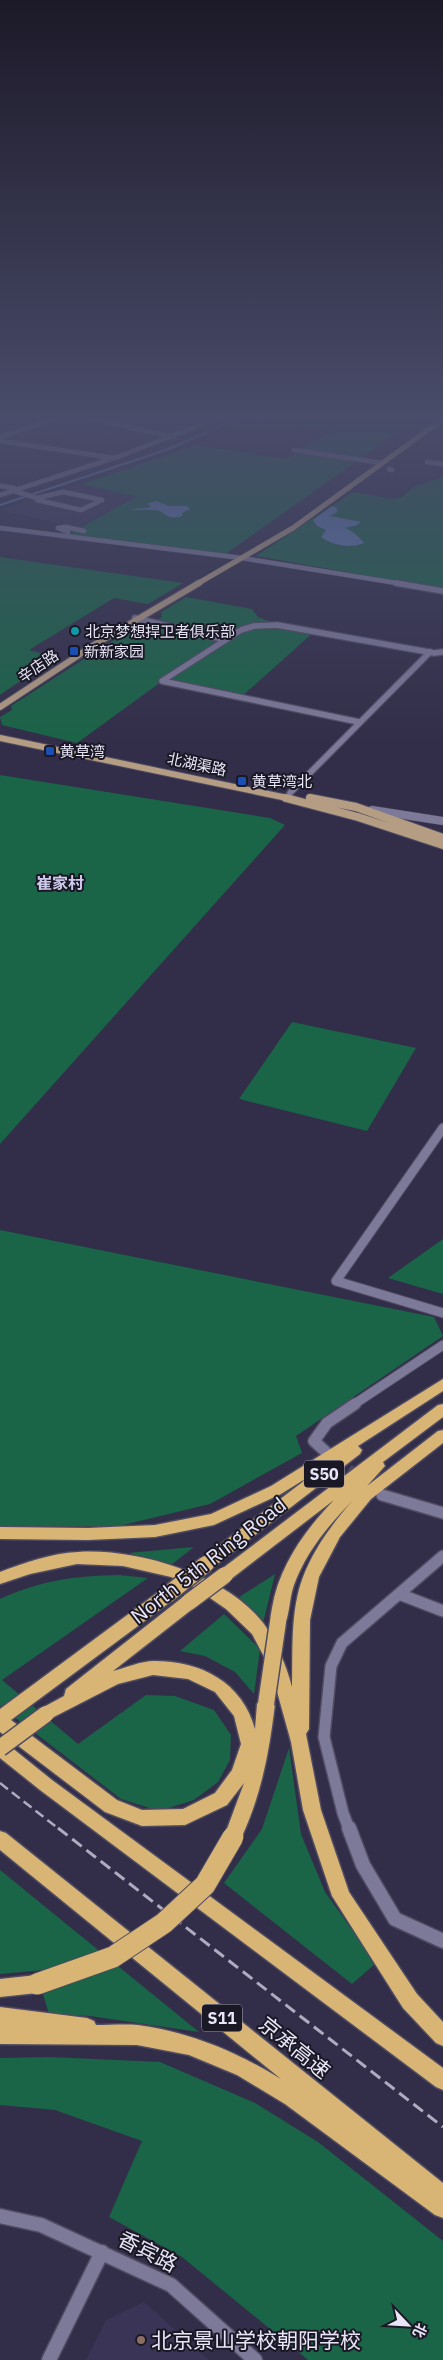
<svg xmlns="http://www.w3.org/2000/svg" width="443" height="2360" font-family="'IBM Plex Sans','Noto Sans SC',sans-serif">
	<style>
		.built { fill: #3a3456 }
		.green { fill: #1a6447 }
		.water { fill: #5f7eb6 }
		.lines { fill: none; stroke-linecap: round; stroke-linejoin: round }
		.minor-tunnel { stroke: #4d4963; stroke-width: 11; stroke-dasharray: 11 5.5; stroke-linecap: butt }
		.minor-far5-casing { stroke: #4f4b62; stroke-width: 5.5 }
		.minor-far4-casing { stroke: #4f4b62; stroke-width: 8 }
		.minor-far3-casing { stroke: #4f4b62; stroke-width: 9 }
		.minor-far2-casing { stroke: #4f4b62; stroke-width: 11 }
		.minor-far1-casing { stroke: #4f4b62; stroke-width: 14 }
		.minor-casing { stroke: #4f4b62; stroke-width: 17 }
		.major-far2-casing { stroke: #4f4b62; stroke-width: 6 }
		.major-far1-casing { stroke: #4f4b62; stroke-width: 8 }
		.major-casing { stroke: #4f4b62; stroke-width: 10 }
		.highway-casing { stroke: #4f4b62; stroke-width: 3 }
		.minor-far5 { stroke: #7d7999; stroke-width: 4.5 }
		.minor-far4 { stroke: #7d7999; stroke-width: 5.5 }
		.minor-far3 { stroke: #7d7999; stroke-width: 8 }
		.minor-far2 { stroke: #7d7999; stroke-width: 9 }
		.minor-far1 { stroke: #7d7999; stroke-width: 11 }
		.minor { stroke: #7d7999; stroke-width: 14 }
		.major-far2 { stroke: #b49d83; stroke-width: 5 }
		.major-far1 { stroke: #b49d83; stroke-width: 6 }
		.major { stroke: #b49d83; stroke-width: 8 }
		.highway { fill: #d8b575; fill-rule: evenodd }
		.rail-far1 { stroke: #afacc1; stroke-width: 2.5; stroke-dasharray: 10 5; stroke-linecap: butt }
		.rail { stroke: #afacc1; stroke-width: 3; stroke-dasharray: 12 6; stroke-linecap: butt }
		.highway-bridge-far1-casing { stroke: #4f4b62; stroke-width: 19; stroke-linecap: butt }
		.highway-bridge-casing { stroke: #4f4b62; stroke-width: 23; stroke-linecap: butt }
		.highway-bridge-far1 { stroke: #d8b575; stroke-width: 16 }
		.highway-bridge { stroke: #d8b575; stroke-width: 21 }
		.culture-dot { fill: #0f9aa8; stroke: #1a1824; stroke-width: 2 }
		.transit-dot { fill: #1a4fb4; stroke: #1a1824; stroke-width: 2 }
		.education-dot { fill: #8d6e63; stroke: #1a1824; stroke-width: 2 }
		.labels { text-anchor: middle; dominant-baseline: central; stroke-width: 4; stroke-linejoin: round; paint-order: stroke }
		.far-poi-label { font-size: 15px; fill: #e7e5f7; stroke: #1a1824; text-anchor: start }
		.far-street-label { font-size: 15px; fill: #e7e5f7; stroke: #1a1824 }
		.far-neighbourhood-label { font-size: 16px; font-weight: bold; fill: #cecaec; stroke: #1a1824 }
		.shield { fill: #1a1824; stroke: #aaa8b8; stroke-width: 1 }
		.shield-label { font-size: 16px; font-weight: bold; fill: #e7e5f7 }
		.near-street-label { font-size: 21px; fill: #e7e5f7; stroke: #1a1824 }
		.near-poi-label { font-size: 21px; fill: #e7e5f7; stroke: #1a1824; text-anchor: start }
	</style>
	<rect width="100%" height="100%" fill="#322e49"/>
	<!-- built -->
	<path class="built" d="M12,413H60L66,414L0,435V418Z
		M124,413H228L176,436L110,421Z
		M74,416L125,426L110,435L72,431L43,446L1,439Z
		M77,484L136,497L78,528L0,510Z
		M144,2302L209,2360H86L106,2320Z"/>
	<!-- green -->
	<path class="green" d="M278,413H425L224,555L67,535L136,497L82,484L196,445L286,459L332,431L262,420Z
		M443,477V589L256,556L353,492L393,499L402,497L414,487Z
		M0,557L183,583L148,604L114,598L29,650L55,657L0,695Z
		M186,597L252,609L258,617L271,622L270,624L314,632L241,697L161,682L77,743L2,725L0,717L12,710L11,706L131,629L144,628L162,617L161,612Z
		M0,775L270,818L285,825L0,1144Z
		M292,1022L416,1048L367,1131L239,1099Z
		M0,1230L434,1317L443,1336L296,1436L302,1453L210,1504L119,1526L0,1527Z
		M443,1239V1294L388,1278Z
		M194,1547L171,1565L128,1553Z
		M275,1574L263,1623L239,1597Z
		M119,1575L148,1578L2,1680L78,1744L146,1695L175,1696L214,1710L231,1735L230,1760L218,1782L194,1800L159,1811L121,1799L0,1706V1599C42,1580 74,1576 119,1575Z
		M224,1614L260,1649L254,1694L235,1672L205,1656L180,1651Z
		M289,1748L301,1834L325,1892L376,1963L352,1984L224,1883L262,1829Z
		M0,1870L199,2032L90,2016L49,2014L42,1991L43,1970L0,1974Z
		M50,2057L160,2062L255,2103L318,2142L443,2241V2360H308L182,2257L109,2217L142,2141L55,2110L0,2105V2058Z"/>
	<!-- water -->
	<path class="water" d="M248,413H252L170,450L0,506V504L165,449Z
		M156,501L169,506H187L190,509L182,513V516C164,521 167,511 155,510C145,509 141,511 130,509L148,508L151,506L147,504Z
		M332,506L337,508V512L330,516L361,522L357,525L345,528C353,531 359,537 364,543C351,549 332,545 321,537L326,530L317,526L313,520Z"/>
	<g class="lines">
		<!-- minor-tunnel -->
		<path class="minor-tunnel" d="M335,1460L359,1477"/>
		<defs>
			<path id="minor-far5" d="M64,413L174,437
				M258,420L272,413
				M0,437L71,414
				M0,441L114,458
				M294,450L382,463
				M427,462L443,464
				M389,469L392,470
				M0,486L14,488
				M14,491L37,498
				M63,492L102,500L81,510L37,500V498Z
				M0,495L117,457L232,413
				M0,528L242,558L403,584
				M68,532L58,528L66,527L84,531"/>
			<path id="minor-far4" d="M396,583L443,591
				M135,618L226,640
				M359,722L162,681L241,630L254,626L277,625L434,653L443,652
				M290,793L430,652"/>
			<path id="minor-far3" d="M372,810L443,821"/>
			<path id="minor-far2" d="M443,1128L336,1281L443,1313
				M353,1405L443,1345"/>
			<path id="minor-far1" d="M327,1453L314,1441L327,1423L355,1404
				M382,1495L443,1513
				M399,1594L443,1611
				M349,1829L343,1813L324,1737L331,1666L342,1643L443,1556"/>
			<path id="minor" d="M349,1828L363,1865L395,1919L443,1941
				M0,2216L41,2225L171,2285L255,2360
				M49,2360L102,2252"/>
			<path id="major-far2" d="M197,584L293,528L443,419"/>
			<path id="major-far1" d="M0,707L94,645L199,583
				M0,738L292,799
				M310,798L314,799"/>
			<path id="major" d="M286,798L358,817L443,845
				M310,798L356,807L443,838"/>
			<path id="highway" d="M443,1379V1391L358,1446L362,1450L360,1454L212,1568L206,1570L200,1568L198,1564L200,1560L313,1474L281,1494L214,1525L155,1537L88,1540L0,1539V1527L88,1528L155,1525L211,1514L271,1486Z
				M443,1404V1417L383,1462L385,1466L367,1486L438,1431L443,1430V1443L371,1499L340,1537L319,1577L310,1620L309,1729L306,1734L321,1810L349,1892L417,1994L443,2022V2046L436,2043L403,2008L332,1896L303,1810L291,1742L271,1670L252,1634L226,1609L197,1589L171,1577L123,1566L77,1564L30,1574L0,1584V1572C24,1563 52,1553 78,1552C137,1548 227,1575 264,1624C276,1641 287,1667 292,1687C293,1651 290,1611 303,1577C314,1548 333,1523 353,1500C328,1526 306,1552 294,1585C289,1599 290,1614 284,1627L278,1629L272,1627C269,1620 271,1615 272,1608C279,1566 305,1530 334,1500L231,1579L225,1581L219,1579L217,1575L219,1571L438,1405Z
				M167,1589L173,1590L175,1595L173,1600L11,1720L117,1800L142,1810L183,1809L215,1793L232,1770L241,1744L234,1716L215,1692L188,1679L153,1675L118,1684L46,1721L40,1719L37,1714L40,1709L64,1696L66,1689L183,1597L189,1596L195,1597L197,1602L195,1607L113,1671C125,1668 141,1661 154,1661C201,1661 242,1682 255,1729L257,1704L260,1699L266,1697L272,1699L275,1704C269,1754 261,1797 239,1843L233,1845L227,1843L224,1837L244,1783L227,1805L185,1825L142,1826L105,1812L0,1732V1709L161,1590Z
				M0,1741L6,1743L52,1780L443,2068V2090L436,2087L40,1790L0,1758Z
				M0,1831L6,1833L443,2183V2218L435,2215L285,2104L237,2075L189,2055L137,2045L0,2044V2007L87,2018L94,2021L96,2025C109,2025 124,2024 138,2025C190,2032 237,2052 281,2079L0,1850Z
				M37,1975L44,1977L47,1984L44,1991L37,1993L0,1997V1979Z"/>
		</defs>
		<!-- minor-far5 casing -->
		<use href="#minor-far5" class="minor-far5-casing"/>
		<!-- minor-far4 casing -->
		<use href="#minor-far4" class="minor-far4-casing"/>
		<!-- minor-far3 casing -->
		<use href="#minor-far3" class="minor-far3-casing"/>
		<!-- minor-far2 casing -->
		<use href="#minor-far2" class="minor-far2-casing"/>
		<!-- minor-far1 casing -->
		<use href="#minor-far1" class="minor-far1-casing"/>
		<!-- minor casing -->
		<use href="#minor" class="minor-casing"/>
		<!-- major-far2 casing -->
		<use href="#major-far2" class="major-far2-casing"/>
		<!-- major-far1 casing -->
		<use href="#major-far1" class="major-far1-casing"/>
		<!-- major casing -->
		<use href="#major" class="major-casing"/>
		<!-- highway casing -->
		<use href="#highway" class="highway-casing"/>
		<!-- minor-far5 -->
		<use href="#minor-far5" class="minor-far5"/>
		<!-- minor-far4 -->
		<use href="#minor-far4" class="minor-far4"/>
		<!-- minor-far3 -->
		<use href="#minor-far3" class="minor-far3"/>
		<!-- minor-far2 -->
		<use href="#minor-far2" class="minor-far2"/>
		<!-- minor-far1 -->
		<use href="#minor-far1" class="minor-far1"/>
		<!-- minor -->
		<use href="#minor" class="minor"/>
		<!-- major-far2 -->
		<use href="#major-far2" class="major-far2"/>
		<!-- major-far1 -->
		<use href="#major-far1" class="major-far1"/>
		<!-- major -->
		<use href="#major" class="major"/>
		<!-- highway -->
		<use href="#highway" class="highway"/>
		<!-- rail-far1 -->
		<path class="rail-far1" d="M0,1783L59,1829"/>
		<!-- rail -->
		<path class="rail" d="M58,1828L443,2127"/>
		<defs>
			<path id="highway-bridge-far1" d="M167,1595L206,1564
				M189,1602L225,1575
				M266,1704L278,1622
				M0,1748L46,1714"/>
			<path id="highway-bridge" d="M37,1984L113,1957L164,1923L205,1885L233,1837"/>
		</defs>
		<!-- highway-bridge-far1 casing -->
		<use href="#highway-bridge-far1" class="highway-bridge-far1-casing"/>
		<!-- highway-bridge casing -->
		<use href="#highway-bridge" class="highway-bridge-casing"/>
		<!-- highway-bridge-far1 -->
		<use href="#highway-bridge-far1" class="highway-bridge-far1"/>
		<!-- highway-bridge -->
		<use href="#highway-bridge" class="highway-bridge"/>
	</g>
	<!-- sky -->
	<linearGradient id="sky" x2="0" y2="1"><stop stop-color="#1c1928"/><stop offset="0.56" stop-color="#494c6a"/><stop offset="1" stop-color="#494c6a" stop-opacity="0"/></linearGradient>
	<rect width="443" height="743" fill="url(#sky)"/>
	<!-- markers -->
	<circle class="culture-dot" cx="75" cy="631" r="5"/>
	<g class="transit-dot">
		<rect x="69" y="646" width="10" height="10" rx="2.5"/>
		<rect x="45" y="746" width="10" height="10" rx="2.5"/>
		<rect x="237" y="776" width="10" height="10" rx="2.5"/>
	</g>
	<circle class="education-dot" cx="141" cy="2340" r="5"/>
	<g class="labels">
		<!-- far-poi labels -->
		<g class="far-poi-label">
			<text x="85" y="631">北京梦想捍卫者俱乐部</text>
			<text x="84" y="651">新新家园</text>
			<text x="60" y="751">黄草湾</text>
			<text x="252" y="781">黄草湾北</text>
		</g>
		<!-- far-street labels -->
		<g class="far-street-label">
			<text transform="translate(38 666) rotate(-34)">辛店路</text>
			<text transform="translate(197 764) rotate(12)">北湖渠路</text>
		</g>
		<!-- far-neighbourhood labels -->
		<g class="far-neighbourhood-label">
			<text x="60" y="883">崔家村</text>
		</g>
		<!-- shield labels -->
		<g class="shield">
			<rect x="304" y="1460.5" width="40" height="27" rx="4"/>
			<rect x="202" y="2004.5" width="40" height="27" rx="4"/>
		</g>
		<g class="shield-label">
			<text x="324" y="1474">S50</text>
			<text x="222" y="2018">S11</text>
		</g>
		<!-- near-street labels -->
		<g class="near-street-label">
			<text transform="translate(208 1560) rotate(-38)">North 5th Ring Road</text>
			<text transform="translate(295 2047) rotate(39)">京承高速</text>
			<text transform="translate(148 2251) rotate(27)">香宾路</text>
		</g>
		<!-- near-poi labels -->
		<g class="near-poi-label">
			<text x="151" y="2340">北京景山学校朝阳学校</text>
		</g>
	</g>
	<!-- north arrow -->
	<g transform="translate(408 2325) rotate(115)" stroke="#1a1824" stroke-width="4" paint-order="stroke">
	<path d="M0-4L9 19L0 12L-9 19Z" fill="#e7e5f7"/>
	<text y="-8" font-size="14" font-weight="bold" text-anchor="middle" fill="#e7e5f7">北</text>
	</g>
</svg>
